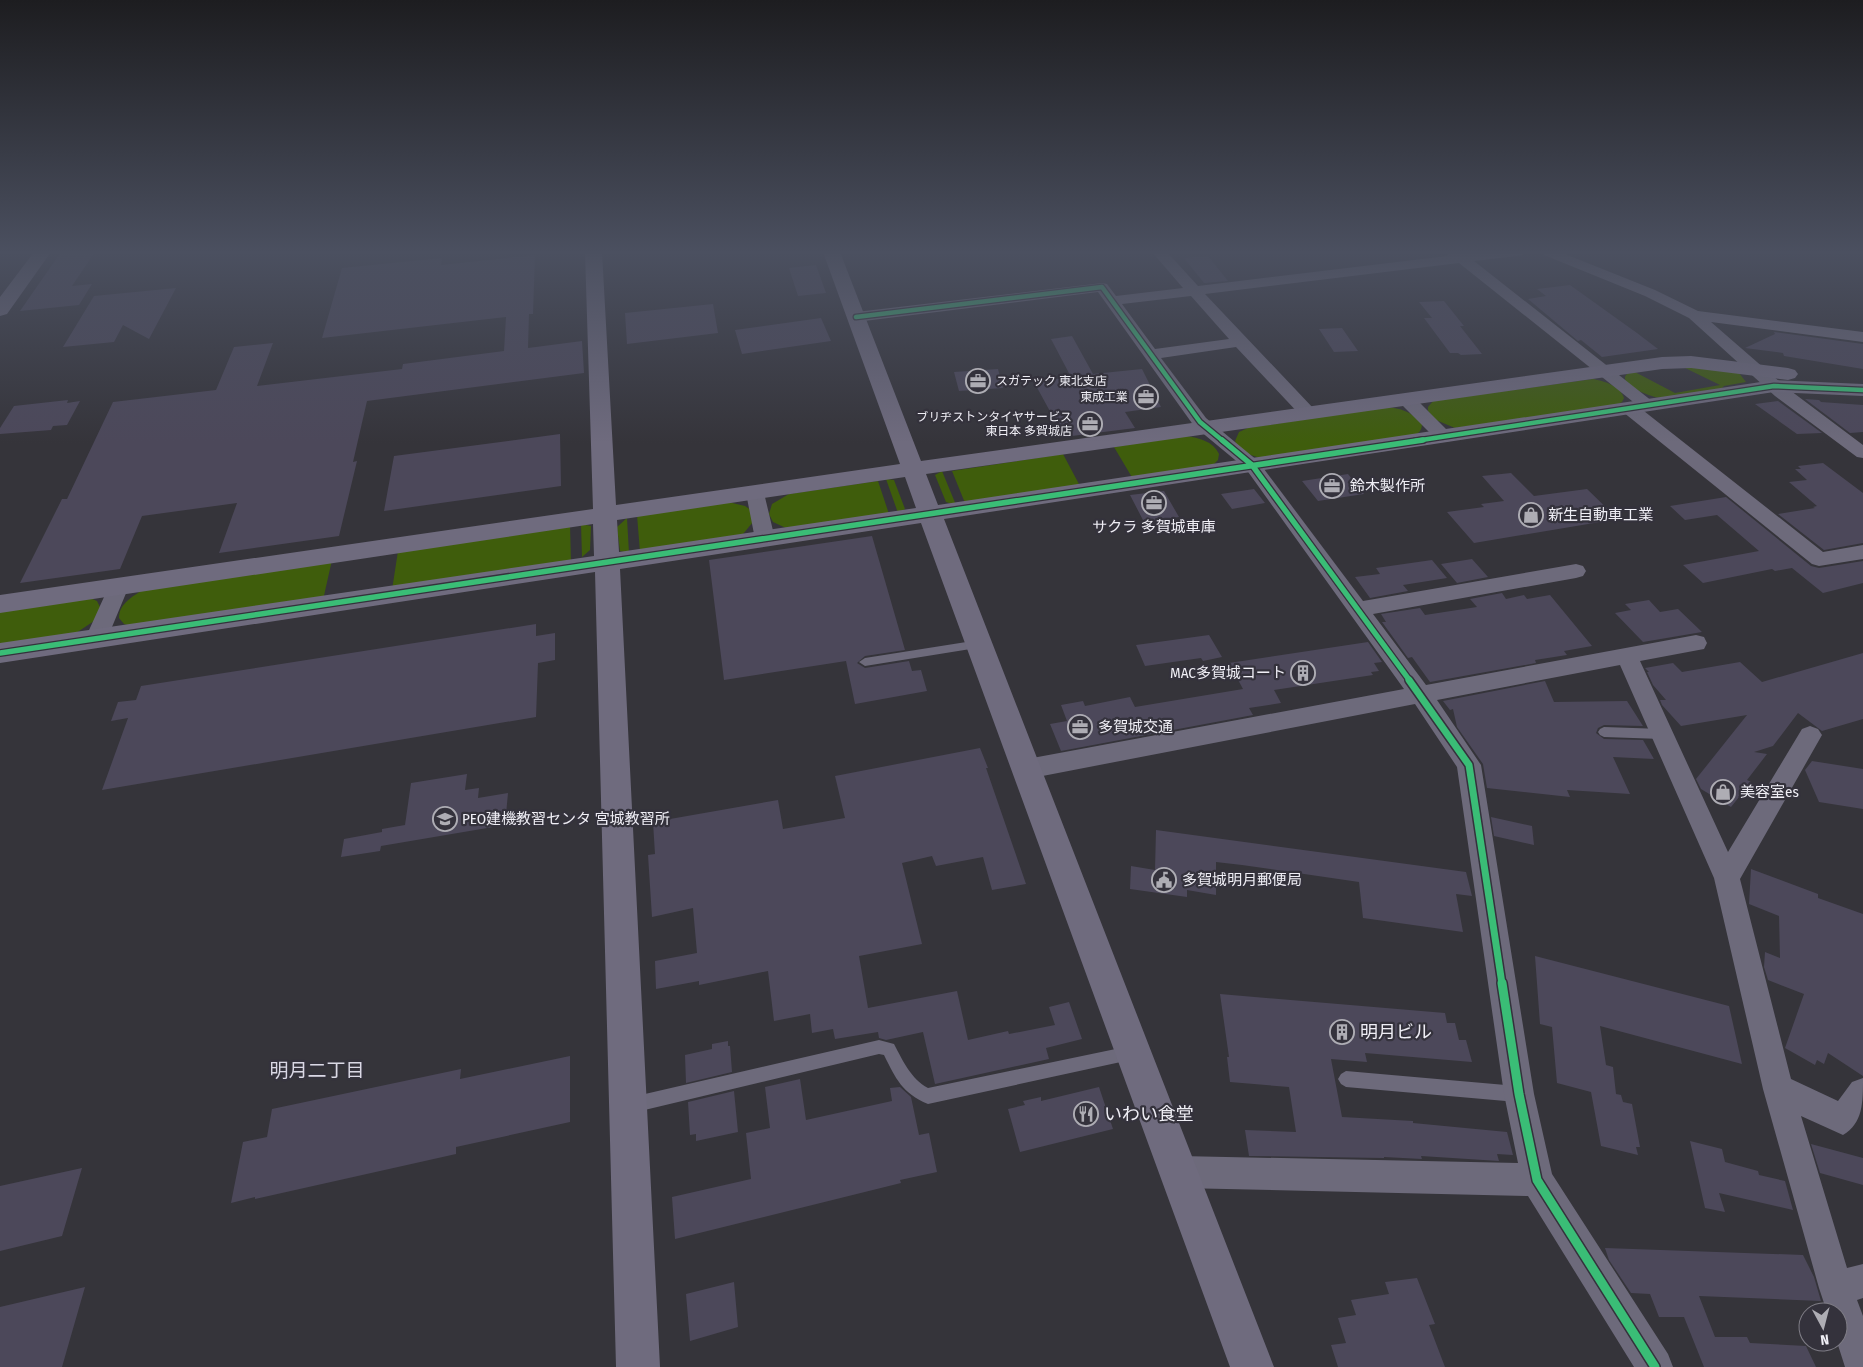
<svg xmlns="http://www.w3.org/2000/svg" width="1863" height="1367" font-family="'Fira Sans Condensed','Noto Sans JP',sans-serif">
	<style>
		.green { fill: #3f5d0c }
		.building { fill: #4c485a }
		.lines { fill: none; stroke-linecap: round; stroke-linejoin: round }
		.lane { fill: #6d6a7b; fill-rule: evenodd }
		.street { fill: #6d6a7b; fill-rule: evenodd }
		.secondary { fill: #6f6b7e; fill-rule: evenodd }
		.cycleway-far3-casing { stroke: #34323c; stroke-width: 7 }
		.cycleway-far2-casing { stroke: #34323c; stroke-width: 8 }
		.cycleway-far1-casing { stroke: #34323c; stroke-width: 10 }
		.cycleway-casing { stroke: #34323c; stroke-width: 12 }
		.cycleway-far3 { stroke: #3abd76; stroke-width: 4.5 }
		.cycleway-far2 { stroke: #3abd76; stroke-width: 5.5 }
		.cycleway-far1 { stroke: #3abd76; stroke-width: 7 }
		.cycleway { stroke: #3abd76; stroke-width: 9 }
		.labels { text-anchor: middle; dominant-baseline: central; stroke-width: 4.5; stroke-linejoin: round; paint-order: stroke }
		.far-poi-label { font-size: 12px; fill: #efeef5; stroke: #34323c; text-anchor: end }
		.poi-label { font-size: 15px; fill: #efeef5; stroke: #34323c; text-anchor: start }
		.near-poi-label { font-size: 18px; fill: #efeef5; stroke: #34323c; text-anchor: start }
		.near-neighbourhood-label { font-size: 19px; fill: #dad8e5; stroke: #34323c }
	</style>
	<rect width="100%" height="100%" fill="#35343a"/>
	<!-- green -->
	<path class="green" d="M1681,366L1739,373L1746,382L1724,386L1720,390C1701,392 1681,398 1661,398C1651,398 1607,380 1633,371L1675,393L1720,385Z
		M1593,379C1605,381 1620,386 1624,398L1622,402L1617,405L1455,428L1436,420L1428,411V407L1433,401Z
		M1386,407C1401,408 1411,412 1422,423C1422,431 1419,433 1413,436L1260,458C1250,455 1239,451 1235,441L1239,432L1248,428Z
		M1186,436C1199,438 1213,441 1219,454L1218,460L1214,464L1133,479L1114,447Z
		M1063,454L1080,486L965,503L952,471Z
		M942,471L956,505L946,502L935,475Z
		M886,479L894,480L905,509L898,513Z
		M878,481L889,514L786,528L773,522L769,514L772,504L789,494Z
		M728,502L745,506L751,510L753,522L743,534L640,552L637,515Z
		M627,518L629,553L620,551L617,527Z
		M581,524L591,526L590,550L582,557Z
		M570,525L571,562L392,590L398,551Z
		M332,560L323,600L130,626L124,624L119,618C119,605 130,598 141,591Z
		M90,598L97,601L100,607L94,621L73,635L0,649V608Z"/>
	<!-- building -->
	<path class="building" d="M61,252H95L72,286L92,284L79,305L20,311Z
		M535,255L533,314H529L528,348L582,341L584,373L367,401L353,462L357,461L339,536L219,553L237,503L142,516L120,569L20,583L62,499H67L113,402L216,390L234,347L273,343L257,386L402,369L403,364L504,351L506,317L322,338L342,268L442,258L441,265Z
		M1208,256L1228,281L1204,283L1184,258Z
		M816,265L826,293L798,296L789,268Z
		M1570,285L1637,333L1658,349L1602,357L1581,340L1578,341L1528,299L1546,296L1537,289Z
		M176,288L149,339L123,325L114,342L63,347L94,296Z
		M1444,301L1464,326H1460L1482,354L1461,355L1458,353H1450L1424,318H1432L1419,302Z
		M713,304L718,333L627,344L625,313Z
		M821,318L831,341L742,354L735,330Z
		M1342,328L1358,351L1334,352L1319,329Z
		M1774,332L1863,344V369L1784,356L1783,353L1745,348L1775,334Z
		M1072,336L1093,374L1142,369L1161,407L1125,412L1135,428L1064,437L1034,382L1071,377L1051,339Z
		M998,369L1003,388L959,391L954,372Z
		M1805,399L1819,400L1821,402L1863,405V432L1850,433Z
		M68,400L67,403L80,401L67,425L53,426L51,430L0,434V428L14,406Z
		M1778,401L1822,433L1797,434L1755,404Z
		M560,434L561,486L384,511L394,456Z
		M1823,463L1863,493V543L1824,550L1778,514L1815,508L1813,507L1817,506L1789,482L1807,480L1795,469H1801L1798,466Z
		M1511,473L1534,496L1587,489L1618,519L1474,543L1447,512L1484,507L1481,504L1504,501L1482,476Z
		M1348,474L1364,494L1318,501L1302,481Z
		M1254,489L1265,503L1232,509L1221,494Z
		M1164,491L1179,517L1144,522L1130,495Z
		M1726,497L1811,566L1819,568L1863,561V583L1823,593L1792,568L1775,571L1772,569L1703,583L1683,565L1759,551L1717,515L1685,520L1670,506Z
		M872,536L905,650L865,656L857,663L865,668L909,661L912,671L921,670L927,691L855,704L846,661L724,680L709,560Z
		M1472,559L1488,577L1457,583L1441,564Z
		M1432,560L1447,578L1403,585L1408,591L1370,598L1355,577L1380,574L1376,568Z
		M1502,593L1506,599L1524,595L1527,599L1550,595L1592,646L1564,651L1567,655L1535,660L1536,663L1430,682L1412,657L1408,658L1382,622H1386L1381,614L1420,608L1425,615L1477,607L1470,599Z
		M1649,600L1660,612L1678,609L1702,632L1643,642L1615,613L1631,610L1625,604Z
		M536,624V636L555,633V660L538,663L536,717L102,790L128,718L111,721L118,702L136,700L141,686Z
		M1209,635L1222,657L1203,661L1201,658L1145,666L1136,645Z
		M1368,642L1382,662L1374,663L1379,671L1371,672L1373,675L1274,690L1281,703L1249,708L1253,715L1061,751L1050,724L1067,721L1061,705L1083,701L1085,706L1130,697L1135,707L1243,689L1229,663Z
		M1863,653V719L1822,731L1798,713L1773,746L1754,752L1767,754L1747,780L1751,782L1731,807L1701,789L1696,779L1747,715L1681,726L1662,705L1660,700H1666L1653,685L1647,672H1649L1645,668L1673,663L1682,672L1740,662L1762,682Z
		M1545,681L1554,702L1627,701L1643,726L1604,725L1598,728L1596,733L1604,739L1643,740L1654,759L1613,757L1630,794L1567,790L1570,797L1487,788L1483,764L1457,727L1453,709L1450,710L1443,701Z
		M980,748L988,768H986L1026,884L992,890L983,857L936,866L932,856L902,863L922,944L859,956L868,1008L957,991L968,1040L1008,1031L1009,1034L1055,1025L1049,1007L1069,1002L1082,1039L1046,1048L1049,1059L935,1084L923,1032L886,1040L879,1038L878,1032L835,1039L833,1029L812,1033L810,1014L774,1021L768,971L699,985V981L656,989L655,961L697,953L693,908L652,917L648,855L655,854L653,822L778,800L783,829L845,818L835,776Z
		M1812,761L1863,769V809L1819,802L1805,770Z
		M467,774L465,790L479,788L478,798L508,793L505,825L381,846L380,851L341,857L344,839L382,832V829L405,825L411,783Z
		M1491,817L1532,826L1534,845L1494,836Z
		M1156,830L1466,872L1472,896L1456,894L1463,932L1363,918L1359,882L1242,865L1216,862V895L1187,890V897L1130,889L1131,866L1155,870Z
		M1751,869L1818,894V898L1863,914V1076L1828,1053L1824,1064L1817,1060L1815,1065L1785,1048L1804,994L1768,980L1764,967L1765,952L1780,958L1779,916L1749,904Z
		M1535,956L1729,1006L1742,1064L1600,1026L1606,1065L1613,1067L1616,1094L1621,1095L1623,1102L1632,1104L1640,1147H1636L1638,1155L1601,1146L1591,1092L1557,1083L1552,1027L1540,1024Z
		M1220,994L1445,1013L1447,1023H1455L1459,1040H1466L1472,1062L1365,1053L1367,1062L1331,1059L1342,1117L1413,1121V1123L1507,1132L1513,1155L1497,1154L1499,1161L1421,1156L1422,1159L1384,1157V1158L1249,1156L1245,1130L1296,1132L1289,1087L1230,1082L1227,1057H1229Z
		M728,1041V1046H730L732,1072L686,1083L685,1055L712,1049V1044Z
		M570,1056V1122L456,1147V1154L255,1199V1197L231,1203L243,1142L267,1137L272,1109L461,1069L460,1079Z
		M800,1079L806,1120L892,1101L890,1088L900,1087L911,1097L919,1135L929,1133L937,1172L900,1180L901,1183L675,1239L672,1197L751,1179L746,1133L770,1128L765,1087Z
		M1099,1087L1113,1129L1020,1152L1008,1109L1025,1105L1023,1101L1041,1097V1101Z
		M734,1091L738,1132L696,1141V1134L690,1135L688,1102Z
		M1690,1141L1722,1149L1725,1162L1758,1171L1759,1175L1785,1181L1793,1210L1719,1193L1725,1212L1705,1208Z
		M1811,1144L1863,1158V1185L1820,1173Z
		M82,1168L62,1236L0,1251V1186Z
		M1605,1248L1803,1255L1814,1277L1821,1301L1699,1296L1715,1337H1747L1750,1343L1806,1346L1816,1367H1704L1684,1317H1659L1650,1294L1631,1293L1609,1260Z
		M1417,1278L1435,1324L1429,1325L1445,1367H1338L1331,1345L1346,1343L1338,1318L1356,1315L1351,1300L1389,1294L1385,1282Z
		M734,1282L738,1327L690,1341L686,1294Z
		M85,1287L62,1367H0V1307Z"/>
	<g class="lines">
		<!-- lane -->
		<path class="lane" d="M979,640L983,641L984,644L983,647L865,666L859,662L865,658Z
			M1604,727L1662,729L1666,731L1668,734L1666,737L1662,739L1604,737L1600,735L1598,732L1600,729Z
			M879,1040L894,1044C903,1061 911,1079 928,1088L1130,1046L1135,1048L1137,1053L1135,1058L1130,1060L928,1104C902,1093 896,1079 884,1055L879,1054L632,1113L627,1110L624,1105L627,1100L632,1097Z
			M1346,1071L1517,1086L1522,1089L1525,1094L1522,1099L1517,1102L1346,1087L1341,1084L1338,1079L1341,1074Z"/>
		<!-- street -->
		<path class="street" d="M1152,252H1169L1168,253L1198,286L1447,256L1450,252L1463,254L1486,252H1524L1522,255L1517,256L1474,261L1657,405L1654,409H1642L1459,263L1205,294L1314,409L1317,413L1314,417L1308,418L1302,417L1236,347L1161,358L1206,418L1258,461L1363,601L1576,564L1583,566L1586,571L1583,576L1576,578L1373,614L1426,685L1696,635L1704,637L1707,643L1704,649L1640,661L1728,852L1802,729L1810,726L1818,729L1822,735L1740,879L1791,1079L1838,1101L1852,1082L1863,1078C1863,1103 1863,1123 1843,1135L1801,1116L1847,1268L1863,1264V1298L1857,1300L1863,1316V1367H1845L1837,1342L1838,1312H1827L1819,1288L1763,1089L1714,878L1620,665L1437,700L1481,765L1534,1094L1552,1174L1668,1354L1673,1367H1634L1528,1196L1180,1188L1169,1183L1164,1172L1169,1161L1180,1156L1518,1163L1504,1094L1457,767L1415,704L1027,779L1018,776L1015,769L1018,762L1027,759L1404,689L1246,469L1194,426L1098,292L856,322L851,320L848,317L851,314L856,312L1102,283L1107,284L1116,296L1183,288ZM1191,296L1229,339L1155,349L1122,304Z
			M1542,252H1560L1655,290L1698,311L1863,332V342L1711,322L1787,388L1863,445V458L1857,457L1775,396L1689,318L1645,296L1544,255Z
			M1406,394L1412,395L1450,433L1453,437L1450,441L1444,442L1438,441L1400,403L1398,399L1400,395Z
			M1629,403L1635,404L1823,552L1863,545V559L1819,566L1812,564L1623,412L1620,408L1623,404Z
			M755,487L762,489L764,493L775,539L772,544L765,545L758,544L755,539L746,493L748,489Z
			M119,579L126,581L129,586L107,639L104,644L96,647L88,644L85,639L109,586L112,581Z"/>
		<!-- secondary -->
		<path class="secondary" d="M34,252H51L7,314L0,316V297Z
			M585,252H602L616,505L900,464L823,252H840L921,461L1662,357L1691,356L1788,368L1795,370L1798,374L1795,378L1788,380L1691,368L1662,369L926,474L938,505L1774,380L1863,384V396L1774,392L944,519L1274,1367H1230L921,523L620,569L660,1367H616L595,572L0,663V643L594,556L593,524L0,613V595L593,509ZM905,477L916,508L619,552L617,520Z"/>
		<defs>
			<path id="cycleway-far3" d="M856,317L1102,287L1200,422L1223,441
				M1415,441L1774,386L1863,390"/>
			<path id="cycleway-far2" d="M1222,440L1252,465L1410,681
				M0,653L1423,440"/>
			<path id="cycleway-far1" d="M1409,680L1469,765L1502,984"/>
			<path id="cycleway" d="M1502,983L1519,1094L1537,1180L1655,1367"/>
		</defs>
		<!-- cycleway-far3 casing -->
		<use href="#cycleway-far3" class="cycleway-far3-casing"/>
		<!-- cycleway-far2 casing -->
		<use href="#cycleway-far2" class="cycleway-far2-casing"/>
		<!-- cycleway-far1 casing -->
		<use href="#cycleway-far1" class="cycleway-far1-casing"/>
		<!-- cycleway casing -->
		<use href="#cycleway" class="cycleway-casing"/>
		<!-- cycleway-far3 -->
		<use href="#cycleway-far3" class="cycleway-far3"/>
		<!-- cycleway-far2 -->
		<use href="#cycleway-far2" class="cycleway-far2"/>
		<!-- cycleway-far1 -->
		<use href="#cycleway-far1" class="cycleway-far1"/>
		<!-- cycleway -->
		<use href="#cycleway" class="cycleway"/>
	</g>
	<!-- sky -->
	<linearGradient id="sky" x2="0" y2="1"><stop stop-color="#1d1d20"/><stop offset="0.57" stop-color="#4b5060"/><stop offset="1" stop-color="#4b5060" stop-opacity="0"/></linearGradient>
	<rect width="1863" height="443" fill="url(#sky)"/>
	<!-- icons -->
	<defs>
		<symbol id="office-ring" viewBox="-11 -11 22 22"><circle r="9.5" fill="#34323c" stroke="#aeadb4" stroke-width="1.5"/><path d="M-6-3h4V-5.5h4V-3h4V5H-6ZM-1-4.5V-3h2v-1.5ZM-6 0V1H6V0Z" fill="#aeadb4"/></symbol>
		<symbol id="shop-ring" viewBox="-11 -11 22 22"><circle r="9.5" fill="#34323c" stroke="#aeadb4" stroke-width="1.5"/><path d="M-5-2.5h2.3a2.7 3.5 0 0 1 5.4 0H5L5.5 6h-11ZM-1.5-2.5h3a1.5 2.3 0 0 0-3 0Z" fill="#aeadb4"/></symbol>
		<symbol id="building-ring" viewBox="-11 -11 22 22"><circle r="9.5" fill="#34323c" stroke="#aeadb4" stroke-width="1.5"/><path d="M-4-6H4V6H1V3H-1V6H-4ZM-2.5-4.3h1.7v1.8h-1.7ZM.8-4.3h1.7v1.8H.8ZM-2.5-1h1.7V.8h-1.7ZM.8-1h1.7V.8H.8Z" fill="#aeadb4"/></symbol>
		<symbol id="school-ring" viewBox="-11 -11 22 22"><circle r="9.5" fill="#34323c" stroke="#aeadb4" stroke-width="1.5"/><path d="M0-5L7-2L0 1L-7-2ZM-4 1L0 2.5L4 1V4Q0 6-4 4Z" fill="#aeadb4"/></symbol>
		<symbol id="civic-ring" viewBox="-11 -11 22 22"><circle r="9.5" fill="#34323c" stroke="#aeadb4" stroke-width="1.5"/><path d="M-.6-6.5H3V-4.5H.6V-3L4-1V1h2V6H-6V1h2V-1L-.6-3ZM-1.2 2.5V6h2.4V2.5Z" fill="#aeadb4"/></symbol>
		<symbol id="restaurant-ring" viewBox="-11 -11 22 22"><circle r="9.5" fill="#34323c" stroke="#aeadb4" stroke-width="1.5"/><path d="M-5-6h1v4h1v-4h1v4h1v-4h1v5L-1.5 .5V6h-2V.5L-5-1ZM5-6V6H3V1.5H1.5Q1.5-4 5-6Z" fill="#aeadb4"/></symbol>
	</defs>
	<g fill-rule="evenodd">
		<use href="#office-ring" x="964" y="367" width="28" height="28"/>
		<use href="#office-ring" x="1132" y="383" width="28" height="28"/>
		<use href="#office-ring" x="1076" y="410" width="28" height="28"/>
		<use href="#office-ring" x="1318" y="472" width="28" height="28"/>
		<use href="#office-ring" x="1140" y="489" width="28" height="28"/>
		<use href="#shop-ring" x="1517" y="501" width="28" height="28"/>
		<use href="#building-ring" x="1289" y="659" width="28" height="28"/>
		<use href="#office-ring" x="1066" y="713" width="28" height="28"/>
		<use href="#shop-ring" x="1709" y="778" width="28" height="28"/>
		<use href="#school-ring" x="431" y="805" width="28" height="28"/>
		<use href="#civic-ring" x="1150" y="866" width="28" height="28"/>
		<use href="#building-ring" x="1328" y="1018" width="28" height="28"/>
		<use href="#restaurant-ring" x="1072" y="1100" width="28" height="28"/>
	</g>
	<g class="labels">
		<!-- far-poi labels -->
		<g class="far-poi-label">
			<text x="996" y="381" text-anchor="start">スガテック 東北支店</text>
			<text x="1128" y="397">東成工業</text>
			<text x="1072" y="417">ブリヂストンタイヤサービス<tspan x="1072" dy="14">東日本 多賀城店</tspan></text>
		</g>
		<!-- poi labels -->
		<g class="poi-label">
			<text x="1350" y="486">鈴木製作所</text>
			<text x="1548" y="515">新生自動車工業</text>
			<text x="1154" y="527" text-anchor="middle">サクラ 多賀城車庫</text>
			<text x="1286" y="673" text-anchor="end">MAC多賀城コート</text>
			<text x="1098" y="727">多賀城交通</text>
			<text x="1740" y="792">美容室es</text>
			<text x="462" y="819">PEO建機教習センタ 宮城教習所</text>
			<text x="1182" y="880">多賀城明月郵便局</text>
		</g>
		<!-- near-poi labels -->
		<g class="near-poi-label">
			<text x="1360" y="1032">明月ビル</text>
			<text x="1104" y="1114">いわい食堂</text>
		</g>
		<!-- near-neighbourhood labels -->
		<g class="near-neighbourhood-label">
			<text x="317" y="1070">明月二丁目</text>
		</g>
	</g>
	<!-- north arrow -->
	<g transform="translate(1823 1327) rotate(173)"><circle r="24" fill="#34323c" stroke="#7f7d86"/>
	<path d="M0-4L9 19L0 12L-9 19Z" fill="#aeadb4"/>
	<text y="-8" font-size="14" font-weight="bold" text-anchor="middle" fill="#efeef5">N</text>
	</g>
</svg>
